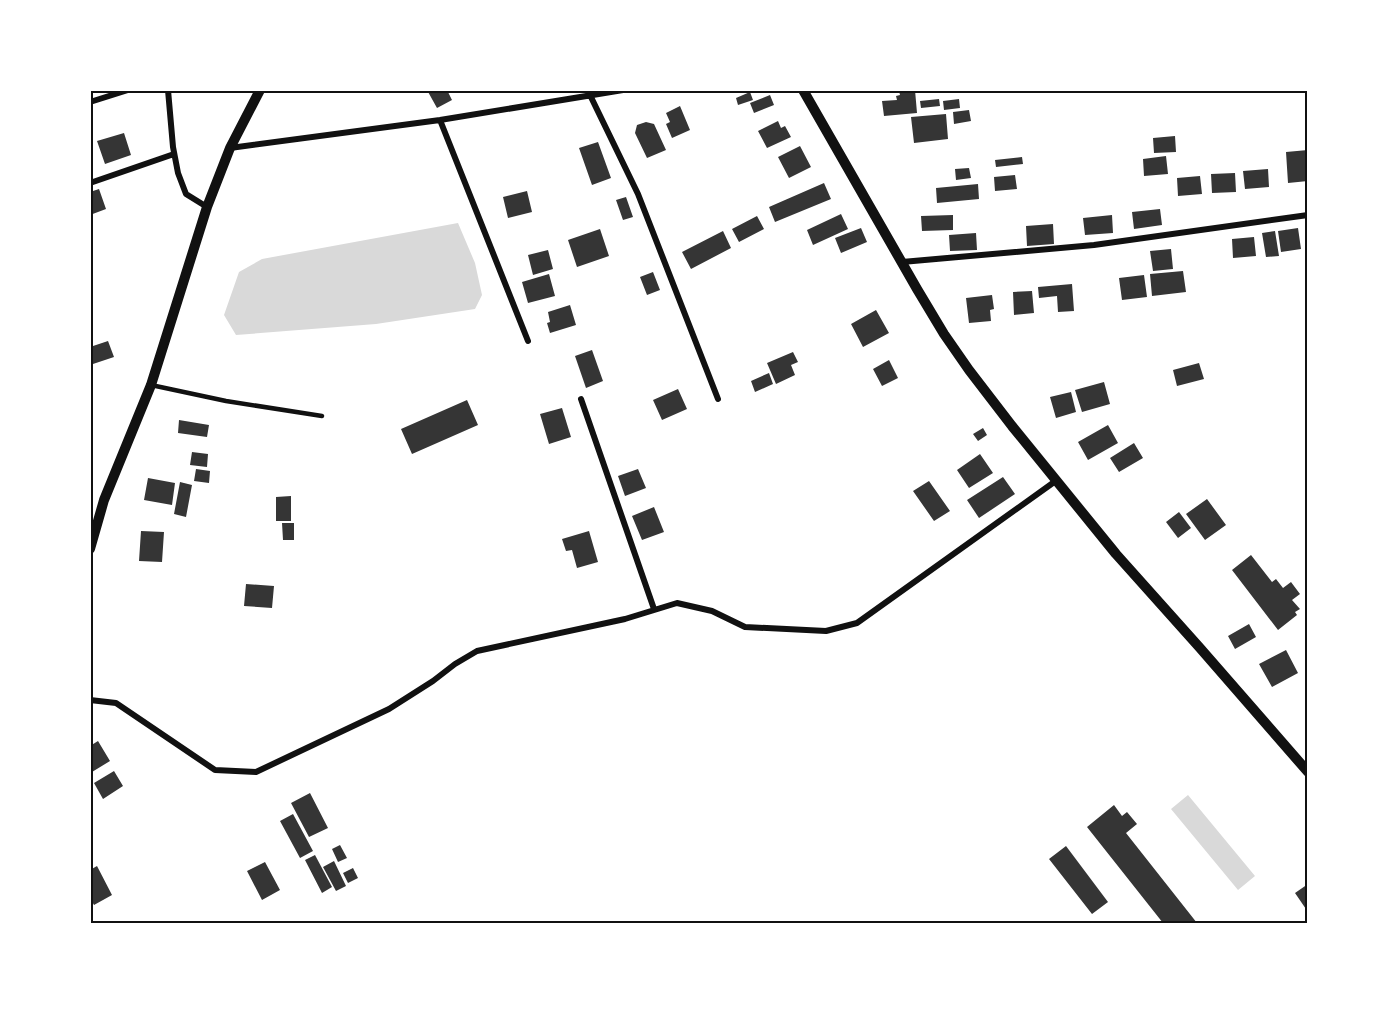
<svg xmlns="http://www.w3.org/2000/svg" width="1398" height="1013" font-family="'Source Sans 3',sans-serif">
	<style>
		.water { fill: #d9d9d9 }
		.building { fill: #353535 }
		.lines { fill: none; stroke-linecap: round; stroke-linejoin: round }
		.service { stroke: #111; stroke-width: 4.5 }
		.minor { stroke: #111; stroke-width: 6 }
		.tertiary { stroke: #111; stroke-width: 10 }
		.neatline { fill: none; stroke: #111; stroke-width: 2 }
	</style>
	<rect width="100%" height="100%" fill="#fff"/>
	<!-- water -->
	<path class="water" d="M458,223L475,263L482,295L475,309L376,324L236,335L224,315L239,272L262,259Z
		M1188,795L1255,876L1238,890L1171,809Z"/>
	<!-- building -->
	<path class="building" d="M427,90H447L452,100L437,108Z
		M915,90L917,113L884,116L882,101L897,100L896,96L900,95L899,91Z
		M750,92L753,100L738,105L736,98Z
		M770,95L774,105L754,113L750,103Z
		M939,99L940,106L921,108L920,101Z
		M959,99L960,108L944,110L943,101Z
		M680,106L690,130L672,138L666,124L670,122L666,113Z
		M969,110L971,121L954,124L953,112Z
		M946,114L948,139L914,143L911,117Z
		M778,121L781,128L785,126L791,137L767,148L758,131Z
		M646,122L654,124L666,150L647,158L635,133L637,125Z
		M124,133L131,155L105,164L97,141Z
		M1175,136L1176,152L1154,153L1153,138Z
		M598,142L611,178L592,185L579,148Z
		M800,146L811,167L789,178L778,157Z
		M1308,150V181L1288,183L1286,152Z
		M1166,156L1168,174L1144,176L1143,159Z
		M1022,157L1023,164L996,167L995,160Z
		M969,168L971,178L956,180L955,169Z
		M1268,169L1269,187L1245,189L1243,171Z
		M1235,173L1236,192L1212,193L1211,174Z
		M1015,175L1017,189L995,191L994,177Z
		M1200,176L1202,194L1178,196L1177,178Z
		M824,183L831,199L775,222L769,207Z
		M978,184L979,199L937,203L936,188Z
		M99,189L106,209L90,215V192Z
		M527,191L532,212L508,218L503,197Z
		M626,197L633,217L623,220L616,200Z
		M1160,209L1162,225L1134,229L1132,212Z
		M841,214L848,229L813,245L807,230Z
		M953,215V230L922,231L921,216Z
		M1112,215L1113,233L1085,235L1083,218Z
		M757,216L764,229L739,242L732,229Z
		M1053,224L1054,244L1027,246L1026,226Z
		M861,228L867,242L841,253L835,238Z
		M1298,228L1301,249L1281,252L1278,231Z
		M600,229L609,256L577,267L568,240Z
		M723,231L731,248L691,269L682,252Z
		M1275,231L1279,256L1266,257L1262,233Z
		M976,233L977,250L950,251L949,235Z
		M1254,237L1256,256L1233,258L1232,239Z
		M1171,249L1173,269L1153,271L1150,251Z
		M548,250L553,269L533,275L528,255Z
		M1183,271L1186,292L1152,296L1150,274Z
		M653,272L660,290L647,295L640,277Z
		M549,274L555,296L528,303L522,282Z
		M1144,275L1147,297L1122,300L1119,278Z
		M1072,284L1074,311L1058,312L1057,296L1039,298L1038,287Z
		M1032,291L1034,313L1014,315L1013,292Z
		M992,295L994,309L990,310L991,321L969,323L966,298Z
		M570,305L576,325L550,333L547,323L550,322L548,312Z
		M876,310L889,333L863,347L851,324Z
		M108,341L114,357L90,365V347Z
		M592,350L603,381L586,388L575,356Z
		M793,352L798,362L791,365L795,375L776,384L767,363Z
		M889,360L898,378L882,386L873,369Z
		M1199,363L1204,379L1177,386L1173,370Z
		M769,373L773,384L755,392L751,381Z
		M1104,382L1110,404L1082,412L1075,390Z
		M678,389L687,409L662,420L653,400Z
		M1071,392L1076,412L1056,418L1050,397Z
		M467,400L478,425L412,454L401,429Z
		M562,408L571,437L549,444L540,414Z
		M179,420L209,425L207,437L178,433Z
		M1108,425L1118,443L1088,460L1078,442Z
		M983,428L987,435L978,441L973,434Z
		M1134,443L1143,458L1119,472L1110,458Z
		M192,452L208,454L207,467L190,465Z
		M980,454L993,473L969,488L957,470Z
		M196,469L210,471L209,483L194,481Z
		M638,469L646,488L625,496L618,476Z
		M1003,477L1015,494L979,518L967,500Z
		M148,478L175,483L172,505L144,500Z
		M929,481L950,511L934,521L913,491Z
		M180,482L192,485L186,517L174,514Z
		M291,496V521H276V497Z
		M1207,499L1226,525L1205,540L1186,514Z
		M654,507L664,532L642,540L632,516Z
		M1179,512L1191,528L1178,538L1166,522Z
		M282,523H294V540H283Z
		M141,531L164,532L162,562L139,561Z
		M589,531L598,562L577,568L572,550L566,551L562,539Z
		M1251,555L1272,582L1276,579L1283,588L1291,582L1300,594L1292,600L1300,609L1295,612L1297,615L1278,630L1232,570Z
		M246,584L274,586L272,608L244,606Z
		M1249,624L1256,637L1235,649L1228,636Z
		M1286,650L1298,673L1272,687L1259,664Z
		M98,741L110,761L92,772L90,769V746Z
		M114,771L123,786L103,799L94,783Z
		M310,793L328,828L309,837L291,803Z
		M1114,805L1122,816L1127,812L1137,824L1126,833L1197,923H1163L1087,827Z
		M293,814L313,851L300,858L280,821Z
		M340,845L347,858L338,862L332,849Z
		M1066,846L1108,902L1092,914L1049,859Z
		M315,855L332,887L322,893L305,860Z
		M334,861L346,886L336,891L323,867Z
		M265,862L280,890L262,900L247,871Z
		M97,866L112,895L94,905L90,898V870Z
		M353,868L358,878L348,883L343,873Z
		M1308,884V912L1295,893Z"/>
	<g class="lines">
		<!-- service -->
		<path class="service" d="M151,385L226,401L322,416"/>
		<!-- minor -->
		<path class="minor" d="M168,90L173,147L178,173L186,194L207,207
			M590,95L638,194L718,399
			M90,102L128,90
			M440,120L528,341
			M230,148L440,120L623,90
			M90,183L174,154
			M902,262L1094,245L1308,215
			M581,399L654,609
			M90,700L116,703L215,770L256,772L389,709L433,681L455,664L477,651L625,619L677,603L712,611L745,627L826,631L857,623L1057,480"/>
		<!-- tertiary -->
		<path class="tertiary" d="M803,90L917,289L944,334L969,370L1012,426L1116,554L1200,648L1308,772
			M90,549L104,500L151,385L207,207L230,148L260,90"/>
	</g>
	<!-- border -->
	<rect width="1398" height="1013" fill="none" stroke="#ffffff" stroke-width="183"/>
	<rect x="92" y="92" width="1214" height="830" class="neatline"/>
</svg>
